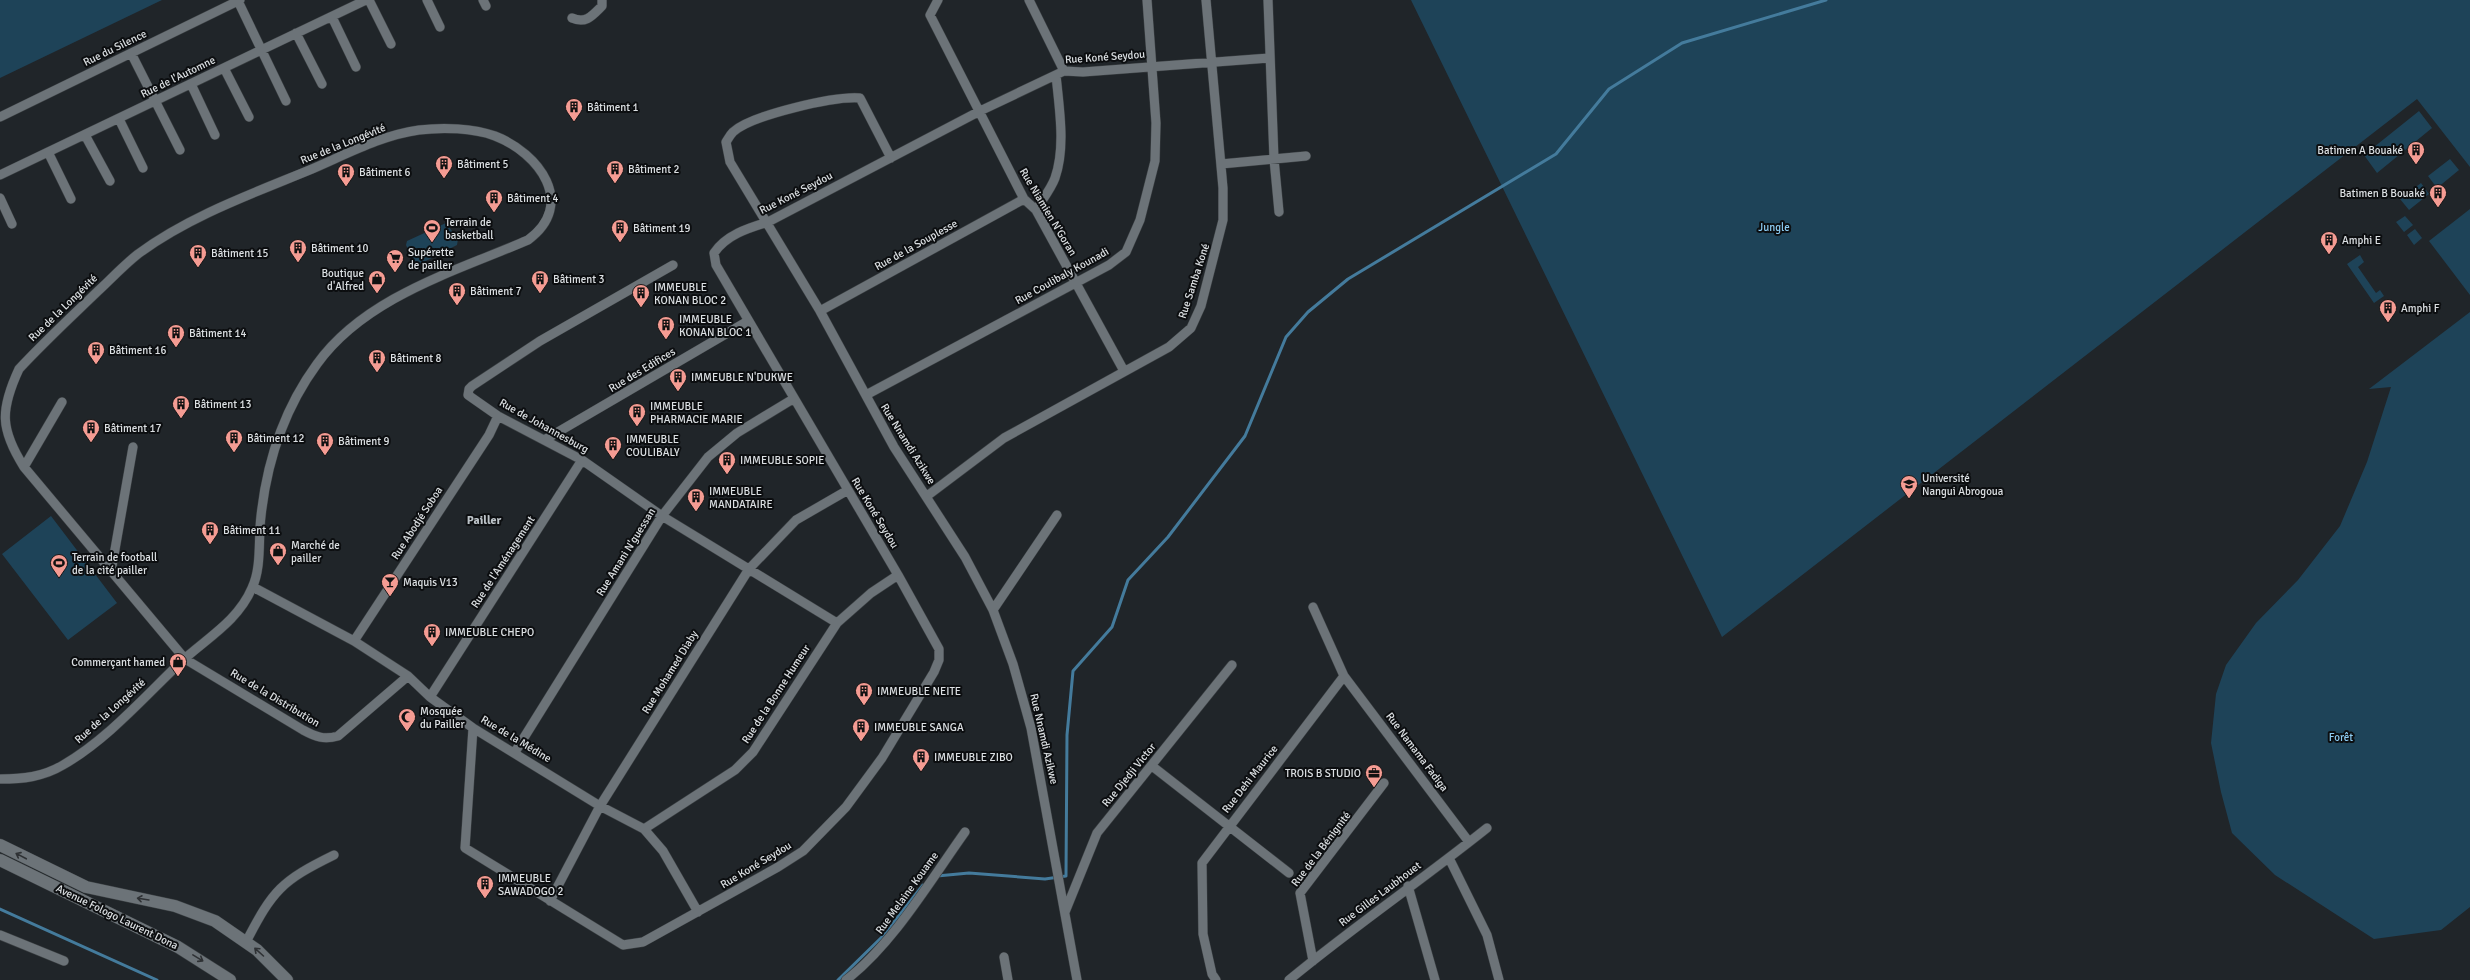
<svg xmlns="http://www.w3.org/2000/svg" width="2470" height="980" font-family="Signika,sans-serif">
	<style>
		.green { fill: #1e4358 }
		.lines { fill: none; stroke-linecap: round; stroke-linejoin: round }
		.stream { stroke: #447b9c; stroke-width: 3 }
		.minor-casing { stroke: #3c4144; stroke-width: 10 }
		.secondary-casing { stroke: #3c4144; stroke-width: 13 }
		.minor { stroke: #6c7378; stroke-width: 9 }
		.secondary { stroke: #6c7378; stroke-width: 12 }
		.oneway { stroke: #2e3134 }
		.labels { text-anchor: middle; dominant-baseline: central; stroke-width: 4; stroke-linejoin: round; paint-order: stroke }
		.street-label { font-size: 11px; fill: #dce0e3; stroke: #0c0e10 }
		.poi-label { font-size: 11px; fill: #dce0e3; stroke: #0c0e10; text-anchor: start }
		.park-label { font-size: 11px; fill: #8dcdf4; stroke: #0c0e10 }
		.neighbourhood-label { font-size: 12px; font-weight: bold; fill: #bcc3c8; stroke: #0c0e10 }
	</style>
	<rect width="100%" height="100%" fill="#202529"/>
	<!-- green -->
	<path class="green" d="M0,0H162L0,78Z
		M1411,0H2470V167L2417,99L1722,637Z
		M2419,111L2432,128L2377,173L2364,155Z
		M2450,159L2459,170L2437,188L2428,176Z
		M2421,183L2429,194L2409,210L2400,199Z
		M2470,209V295L2429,241Z
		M2405,216L2413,225L2404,232L2396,222Z
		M446,223L458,239L457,245L418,265L414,263L406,245L407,241Z
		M2415,229L2422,238L2414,245L2407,235Z
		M2360,255L2364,262L2358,267L2376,293L2380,290L2384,296L2374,303L2347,264Z
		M2470,312V907L2441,930L2374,939L2275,875L2232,833L2221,792L2211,743L2216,694L2226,665L2256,623L2298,580L2340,526L2367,462L2391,387L2369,389Z
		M51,516L117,603L68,640L2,554Z"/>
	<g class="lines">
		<!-- stream -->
		<path class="stream" d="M937,876L969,873L1045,879L1066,876L1067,735L1073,671L1112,627L1128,580L1168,537L1245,436L1286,337L1308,312L1348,279L1556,154L1609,89L1682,43L1826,0
			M0,909L157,980
			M838,980L884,935L923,885"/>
		<defs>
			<path id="minor" d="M369,0L391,44
				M427,0L440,27
				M483,0L486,6
				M938,0L930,15L1024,199L1036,210L1124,371
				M1029,0L1064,71
				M1268,0L1274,159L1279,212
				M238,1L286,101
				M332,17L356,67
				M572,18C586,24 592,16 602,6V0
				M296,33L322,84
				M131,53L180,150
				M224,68L249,117
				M191,84L215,135
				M0,117L240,0
				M119,119L143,168
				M85,135L110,181
				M48,152L71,199
				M891,158L860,98C834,96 752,115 733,132C730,135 728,139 726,142L730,162L820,311L894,447L965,557L993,610L1013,664L1031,728L1077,980
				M1221,164L1306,156
				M0,175L366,0
				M0,198L12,224
				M1036,210C1042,200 1051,189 1055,178C1066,147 1059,107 1056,75
				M673,265L540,341L472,386L469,389L468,395L498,416L582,460L662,516L837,623
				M820,311L1024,199
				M866,395L1109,265L1126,252L1140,220L1155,161L1156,123L1147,0
				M546,439L748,321
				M24,467L62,402
				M927,496L1004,438L1169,347L1191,328L1201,306L1223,220V188L1206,0
				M111,572L133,447
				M253,587L354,641L408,676L430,697L473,728L600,806L644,829L663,851L698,912
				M993,610L1057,515
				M354,641L489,435L498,416
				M1344,676L1469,842
				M430,697L582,460
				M473,728L465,848L623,945L643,942L778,867L803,851L846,807L882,758L934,672L939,660V649L898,575L716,265L714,253C726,235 748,228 768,222L980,111L1064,71L1083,72L1269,58
				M515,752L662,516L708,457L737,433L793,399
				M1152,766L1289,873
				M0,779C23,779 43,777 63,765C108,739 144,697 182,661C207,638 238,621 252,588C262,567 258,539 261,516C267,461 284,409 317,364C365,297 456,271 528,240C577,204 539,153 495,136C473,128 443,127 419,130C382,135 347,154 312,169C254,193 189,216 138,254C124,265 111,279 98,291C71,317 44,342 19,369C0,410 0,429 24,467L185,659L303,730C316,737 324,740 338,736L408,676
				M644,829L735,770L753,752L837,623L871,593L898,575
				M1449,858L1487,935L1499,980
				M1408,886L1435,980
				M550,901L600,806L749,569L796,520L848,490
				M1065,912L1097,833L1232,665
				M0,935L64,961
				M246,942C273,890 281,881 334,855
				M1004,957L1008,980
				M1313,961L1300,893L1384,783
				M846,980C893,944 930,881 965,832
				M1216,980L1212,974L1203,934L1202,863L1344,676L1313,607
				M1289,980C1353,927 1422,880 1487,828"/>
			<path id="secondary" d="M0,845L86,887L175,906L215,921L257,950L287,980
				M0,860L178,947L230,980"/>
		</defs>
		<!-- minor casing -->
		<use href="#minor" class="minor-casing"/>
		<!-- secondary casing -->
		<use href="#secondary" class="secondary-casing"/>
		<!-- minor -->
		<use href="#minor" class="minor"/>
		<!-- secondary -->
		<use href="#secondary" class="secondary"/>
	</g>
	<!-- one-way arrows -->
	<defs><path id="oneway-shaft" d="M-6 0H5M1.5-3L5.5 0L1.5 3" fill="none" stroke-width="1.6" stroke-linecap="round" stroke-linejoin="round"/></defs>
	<g class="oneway">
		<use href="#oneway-shaft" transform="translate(21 856) rotate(-152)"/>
		<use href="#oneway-shaft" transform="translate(143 899) rotate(-171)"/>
		<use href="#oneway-shaft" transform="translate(259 952) rotate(-138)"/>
		<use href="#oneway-shaft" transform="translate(198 958) rotate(31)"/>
	</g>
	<!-- icons -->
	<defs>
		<symbol id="building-pin" viewBox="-11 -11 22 30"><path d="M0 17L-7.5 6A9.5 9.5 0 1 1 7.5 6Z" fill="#f59c93" stroke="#0c0e10"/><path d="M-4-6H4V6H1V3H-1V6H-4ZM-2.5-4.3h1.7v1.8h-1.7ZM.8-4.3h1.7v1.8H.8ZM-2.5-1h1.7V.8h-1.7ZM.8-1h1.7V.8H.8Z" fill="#111"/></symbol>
		<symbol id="stadium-pin" viewBox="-11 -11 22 30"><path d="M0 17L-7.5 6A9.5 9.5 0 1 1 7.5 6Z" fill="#f59c93" stroke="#0c0e10"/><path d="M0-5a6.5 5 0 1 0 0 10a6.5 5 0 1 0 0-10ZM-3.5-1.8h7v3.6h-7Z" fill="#111"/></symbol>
		<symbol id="supermarket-pin" viewBox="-11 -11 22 30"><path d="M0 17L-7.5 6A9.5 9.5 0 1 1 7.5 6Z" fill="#f59c93" stroke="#0c0e10"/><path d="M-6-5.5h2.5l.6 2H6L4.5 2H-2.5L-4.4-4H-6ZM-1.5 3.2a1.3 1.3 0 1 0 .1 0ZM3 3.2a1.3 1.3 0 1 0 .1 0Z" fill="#111"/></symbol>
		<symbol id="shop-pin" viewBox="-11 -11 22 30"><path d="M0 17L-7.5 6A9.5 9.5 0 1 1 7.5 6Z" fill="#f59c93" stroke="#0c0e10"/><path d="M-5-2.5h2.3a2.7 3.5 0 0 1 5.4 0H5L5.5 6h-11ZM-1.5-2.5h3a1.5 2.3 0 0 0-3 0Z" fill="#111"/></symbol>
		<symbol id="university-pin" viewBox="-11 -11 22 30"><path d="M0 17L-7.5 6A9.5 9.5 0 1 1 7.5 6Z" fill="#f59c93" stroke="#0c0e10"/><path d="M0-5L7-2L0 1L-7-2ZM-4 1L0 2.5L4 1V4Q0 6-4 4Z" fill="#111"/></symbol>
		<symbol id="bar-pin" viewBox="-11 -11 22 30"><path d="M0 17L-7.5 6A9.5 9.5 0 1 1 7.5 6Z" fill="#f59c93" stroke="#0c0e10"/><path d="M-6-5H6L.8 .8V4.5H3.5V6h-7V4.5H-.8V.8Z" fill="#111"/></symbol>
		<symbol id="mosque-pin" viewBox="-11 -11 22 30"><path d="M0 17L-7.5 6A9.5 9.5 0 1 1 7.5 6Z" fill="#f59c93" stroke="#0c0e10"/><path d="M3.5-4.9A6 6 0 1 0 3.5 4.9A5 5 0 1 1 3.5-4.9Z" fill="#111"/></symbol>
		<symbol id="office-pin" viewBox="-11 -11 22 30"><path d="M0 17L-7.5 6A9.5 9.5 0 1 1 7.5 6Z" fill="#f59c93" stroke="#0c0e10"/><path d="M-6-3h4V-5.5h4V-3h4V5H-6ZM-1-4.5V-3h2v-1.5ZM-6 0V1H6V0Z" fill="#111"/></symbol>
	</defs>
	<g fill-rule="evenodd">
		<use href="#building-pin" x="564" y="97" width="20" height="27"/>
		<use href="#building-pin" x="2406" y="140" width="20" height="27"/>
		<use href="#building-pin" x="434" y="154" width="20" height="27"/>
		<use href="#building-pin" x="605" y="159" width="20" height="27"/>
		<use href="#building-pin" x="336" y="162" width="20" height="27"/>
		<use href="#building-pin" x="2428" y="183" width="20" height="27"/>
		<use href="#building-pin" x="484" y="188" width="20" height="27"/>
		<use href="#stadium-pin" x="422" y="218" width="20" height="27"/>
		<use href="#building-pin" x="610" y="218" width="20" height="27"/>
		<use href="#building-pin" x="2319" y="230" width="20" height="27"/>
		<use href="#building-pin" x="288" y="238" width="20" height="27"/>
		<use href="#building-pin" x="188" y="243" width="20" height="27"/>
		<use href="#supermarket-pin" x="385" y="248" width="20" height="27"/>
		<use href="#shop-pin" x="367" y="269" width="20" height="27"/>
		<use href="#building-pin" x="530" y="269" width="20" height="27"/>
		<use href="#building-pin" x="447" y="281" width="20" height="27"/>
		<use href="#building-pin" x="631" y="283" width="20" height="27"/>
		<use href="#building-pin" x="2378" y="298" width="20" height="27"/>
		<use href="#building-pin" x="656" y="315" width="20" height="27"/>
		<use href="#building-pin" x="166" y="323" width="20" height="27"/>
		<use href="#building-pin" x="86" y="340" width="20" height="27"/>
		<use href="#building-pin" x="367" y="348" width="20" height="27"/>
		<use href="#building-pin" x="668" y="367" width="20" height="27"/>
		<use href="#building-pin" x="171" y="394" width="20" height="27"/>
		<use href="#building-pin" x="627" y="402" width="20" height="27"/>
		<use href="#building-pin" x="81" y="418" width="20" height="27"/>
		<use href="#building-pin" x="224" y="428" width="20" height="27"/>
		<use href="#building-pin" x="315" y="431" width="20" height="27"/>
		<use href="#building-pin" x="603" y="435" width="20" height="27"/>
		<use href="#building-pin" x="717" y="450" width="20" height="27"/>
		<use href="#university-pin" x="1899" y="474" width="20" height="27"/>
		<use href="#building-pin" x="686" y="487" width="20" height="27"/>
		<use href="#building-pin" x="200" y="520" width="20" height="27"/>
		<use href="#shop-pin" x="268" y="541" width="20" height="27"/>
		<use href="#stadium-pin" x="49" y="553" width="20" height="27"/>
		<use href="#bar-pin" x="380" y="572" width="20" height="27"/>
		<use href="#building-pin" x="422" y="622" width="20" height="27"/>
		<use href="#shop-pin" x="168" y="652" width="20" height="27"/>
		<use href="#building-pin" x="854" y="681" width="20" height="27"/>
		<use href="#mosque-pin" x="397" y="707" width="20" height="27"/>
		<use href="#building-pin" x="851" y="717" width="20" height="27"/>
		<use href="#building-pin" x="911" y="747" width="20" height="27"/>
		<use href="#office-pin" x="1364" y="763" width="20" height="27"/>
		<use href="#building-pin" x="475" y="874" width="20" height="27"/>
	</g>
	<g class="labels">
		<!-- street labels -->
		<g class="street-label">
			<text transform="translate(115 48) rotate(-26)">Rue du Silence</text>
			<text transform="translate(1105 57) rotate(-4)">Rue Koné Seydou</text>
			<text transform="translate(178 77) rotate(-26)">Rue de l'Automne</text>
			<text transform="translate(343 144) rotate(-22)">Rue de la Longévité</text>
			<text transform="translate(796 193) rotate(-27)">Rue Koné Seydou</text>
			<text transform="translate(1048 212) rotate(59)">Rue Niamien N'Goran</text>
			<text transform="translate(916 245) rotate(-29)">Rue de la Souplesse</text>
			<text transform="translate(1062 276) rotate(-29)">Rue Coulibaly Kounadi</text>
			<text transform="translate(1194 281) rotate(-72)">Rue Samba Koné</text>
			<text transform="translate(63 308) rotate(-44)">Rue de la Longévité</text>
			<text transform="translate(642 370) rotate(-31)">Rue des Edifices</text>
			<text transform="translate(544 426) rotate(29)">Rue de Johannesburg</text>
			<text transform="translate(908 444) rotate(58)">Rue Nnamdi Azikwe</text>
			<text transform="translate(875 513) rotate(59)">Rue Koné Seydou</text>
			<text transform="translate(417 523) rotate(-57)">Rue Abodjé Soboa</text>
			<text transform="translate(626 552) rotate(-58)">Rue Amani N'guessan</text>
			<text transform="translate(503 562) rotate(-57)">Rue de l'Aménagement</text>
			<text transform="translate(670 672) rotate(-58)">Rue Mohamed Diaby</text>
			<text transform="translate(776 694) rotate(-57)">Rue de la Bonne Humeur</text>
			<text transform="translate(275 698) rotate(31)">Rue de la Distribution</text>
			<text transform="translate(110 711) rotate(-42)">Rue de la Longévité</text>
			<text transform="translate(516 739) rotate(31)">Rue de la Médine</text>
			<text transform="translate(1044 739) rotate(77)">Rue Nnamdi Azikwe</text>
			<text transform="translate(1417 752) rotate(53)">Rue Namama Fadiga</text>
			<text transform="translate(1129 775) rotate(-51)">Rue Djedji Victor</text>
			<text transform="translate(1250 779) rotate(-52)">Rue Dehi Maurice</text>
			<text transform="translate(1321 849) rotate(-53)">Rue de la Bénignité</text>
			<text transform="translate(756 865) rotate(-31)">Rue Koné Seydou</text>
			<text transform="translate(907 893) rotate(-54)">Rue Melaine Kouame</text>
			<text transform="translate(1380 894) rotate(-37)">Rue Gilles Laubhouet</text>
			<text transform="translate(117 917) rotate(26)">Avenue Fologo Laurent Dona</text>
		</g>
		<!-- poi labels -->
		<g class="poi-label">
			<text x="587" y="107">Bâtiment 1</text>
			<text x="2403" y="150" text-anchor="end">Batimen A Bouaké</text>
			<text x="457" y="164">Bâtiment 5</text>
			<text x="628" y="169">Bâtiment 2</text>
			<text x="359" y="172">Bâtiment 6</text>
			<text x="2425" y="193" text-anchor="end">Batimen B Bouaké</text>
			<text x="507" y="198">Bâtiment 4</text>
			<text x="445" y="222">Terrain de<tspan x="445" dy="13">basketball</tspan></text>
			<text x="633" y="228">Bâtiment 19</text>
			<text x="2342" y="240">Amphi E</text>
			<text x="311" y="248">Bâtiment 10</text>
			<text x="408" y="252">Supérette<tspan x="408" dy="13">de pailler</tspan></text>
			<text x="211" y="253">Bâtiment 15</text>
			<text x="364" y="273" text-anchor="end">Boutique<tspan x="364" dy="13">d'Alfred</tspan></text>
			<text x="553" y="279">Bâtiment 3</text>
			<text x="654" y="287">IMMEUBLE<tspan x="654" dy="13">KONAN BLOC 2</tspan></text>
			<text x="470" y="291">Bâtiment 7</text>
			<text x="2401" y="308">Amphi F</text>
			<text x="679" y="319">IMMEUBLE<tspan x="679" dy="13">KONAN BLOC 1</tspan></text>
			<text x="189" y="333">Bâtiment 14</text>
			<text x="109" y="350">Bâtiment 16</text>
			<text x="390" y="358">Bâtiment 8</text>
			<text x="691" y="377">IMMEUBLE N'DUKWE</text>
			<text x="194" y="404">Bâtiment 13</text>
			<text x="650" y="406">IMMEUBLE<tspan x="650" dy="13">PHARMACIE MARIE</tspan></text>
			<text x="104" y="428">Bâtiment 17</text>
			<text x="247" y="438">Bâtiment 12</text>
			<text x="626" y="439">IMMEUBLE<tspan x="626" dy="13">COULIBALY</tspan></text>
			<text x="338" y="441">Bâtiment 9</text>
			<text x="740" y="460">IMMEUBLE SOPIE</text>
			<text x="1922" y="478">Université<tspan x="1922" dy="13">Nangui Abrogoua</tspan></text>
			<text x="709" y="491">IMMEUBLE<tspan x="709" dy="13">MANDATAIRE</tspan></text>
			<text x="223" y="530">Bâtiment 11</text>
			<text x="291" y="545">Marché de<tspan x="291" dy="13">pailler</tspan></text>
			<text x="72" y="557">Terrain de football<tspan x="72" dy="13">de la cité pailler</tspan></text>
			<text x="403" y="582">Maquis V13</text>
			<text x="445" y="632">IMMEUBLE CHEPO</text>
			<text x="165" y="662" text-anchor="end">Commerçant hamed</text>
			<text x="877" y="691">IMMEUBLE NEITE</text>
			<text x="420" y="711">Mosquée<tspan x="420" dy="13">du Pailler</tspan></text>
			<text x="874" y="727">IMMEUBLE SANGA</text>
			<text x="934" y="757">IMMEUBLE ZIBO</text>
			<text x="1361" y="773" text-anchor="end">TROIS B STUDIO</text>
			<text x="498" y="878">IMMEUBLE<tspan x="498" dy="13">SAWADOGO 2</tspan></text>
		</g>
		<!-- park labels -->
		<g class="park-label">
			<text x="1774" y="227">Jungle</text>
			<text x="2341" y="737">Forêt</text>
		</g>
		<!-- neighbourhood labels -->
		<g class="neighbourhood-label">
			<text x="484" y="520">Pailler</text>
		</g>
	</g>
</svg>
